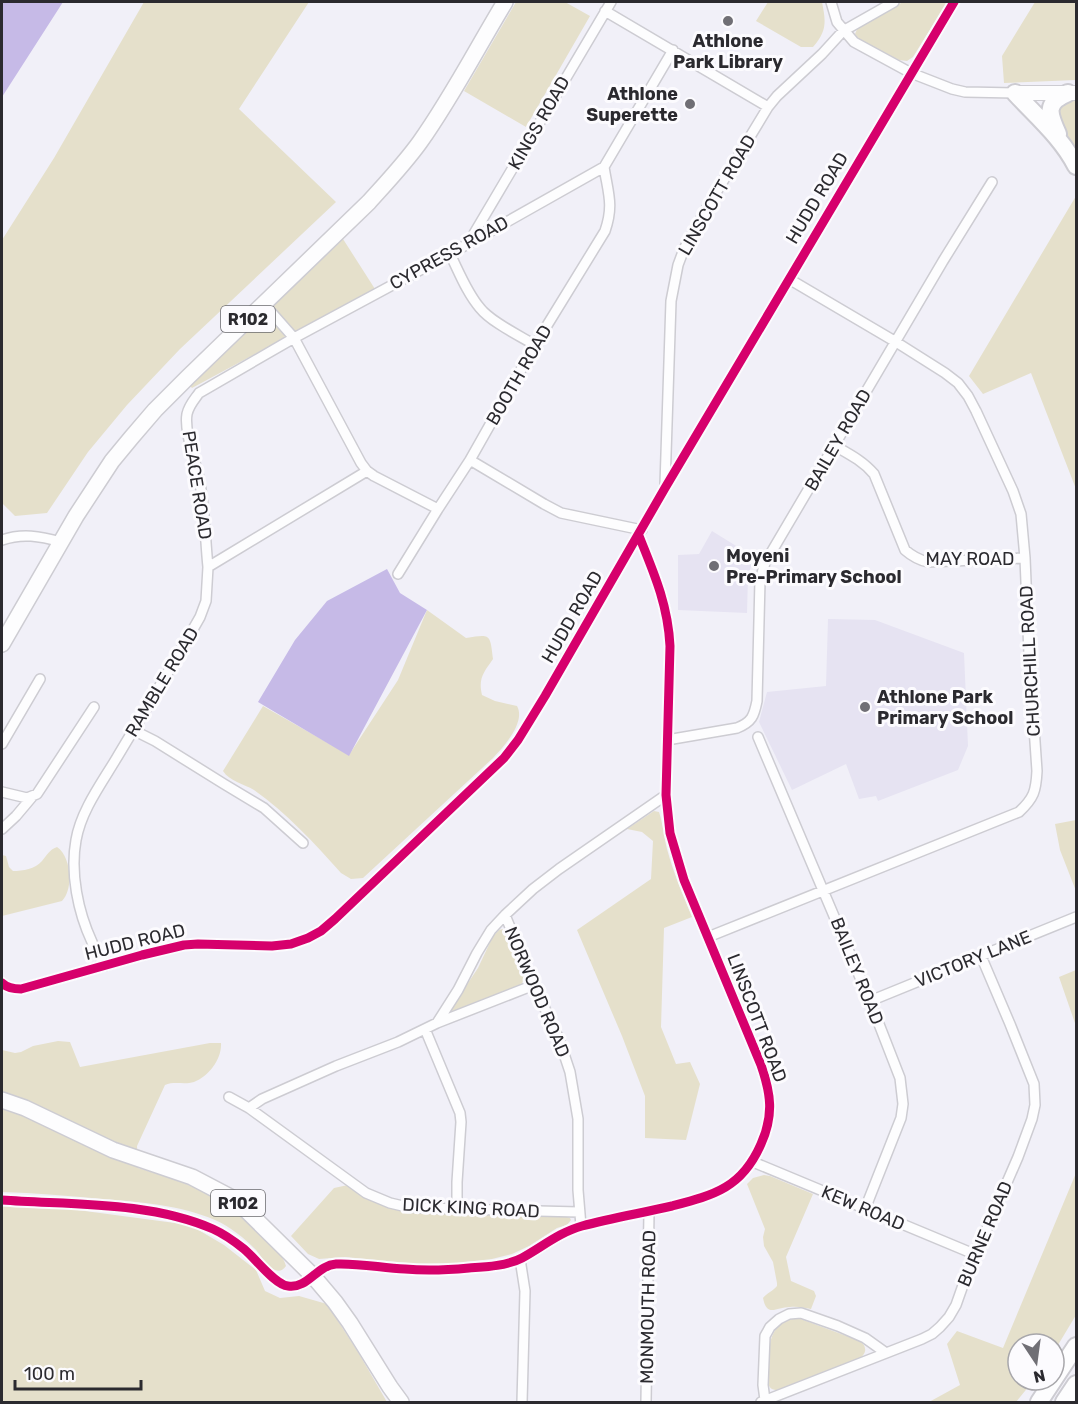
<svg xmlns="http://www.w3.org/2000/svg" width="1078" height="1404" font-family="Rubik,sans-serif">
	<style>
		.built { fill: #e6e3f2 }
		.green { fill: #e5e0cb }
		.water { fill: #c6bae7 }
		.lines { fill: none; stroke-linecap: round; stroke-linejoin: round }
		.street-casing { stroke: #cdccd2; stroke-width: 12 }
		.secondary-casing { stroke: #cdccd2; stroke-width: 16 }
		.primary-casing { stroke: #cdccd2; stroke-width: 18 }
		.highway-casing { stroke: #cdccd2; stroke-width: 20 }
		.street { stroke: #fdfdfe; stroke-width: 9 }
		.secondary { stroke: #fdfdfe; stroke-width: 14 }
		.primary { stroke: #fdfdfe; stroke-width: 15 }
		.highway { stroke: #fdfdfe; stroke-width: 16 }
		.cycleway-casing { stroke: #fcfbfe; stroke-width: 13 }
		.cycleway { stroke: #d6006c; stroke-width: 9 }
		.poi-dot { fill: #706f75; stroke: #fcfbfe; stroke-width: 2 }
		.labels { text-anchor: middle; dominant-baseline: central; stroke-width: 6; stroke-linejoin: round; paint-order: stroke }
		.shield { fill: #fcfbfe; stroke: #6a696d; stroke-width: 1.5 }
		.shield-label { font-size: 16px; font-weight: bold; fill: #2b2a2f }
		.poi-label { font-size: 18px; font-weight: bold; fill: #2b2a2f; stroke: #fcfbfe; text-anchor: start }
		.street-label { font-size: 18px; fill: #2b2a2f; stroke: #fcfbfe }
	</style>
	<rect width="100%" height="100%" fill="#f1f0f8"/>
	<!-- built -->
	<path class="built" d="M712,531L754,557L748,576L747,613L678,610V555L699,554Z
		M828,619L875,620L964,653L968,746L958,770L878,801L876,796L859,799L846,764L792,790L759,722L767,692L826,686Z"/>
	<!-- green -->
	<path class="green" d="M144,2H309L239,109L336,202L180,349L127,405L88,452L47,513L15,516L2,503V240L54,158Z
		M516,2H565L590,16L526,127L464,91Z
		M768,2H822C826,22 827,31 813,47H801L756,21Z
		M903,2H947L913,57L907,61L899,60L859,39L855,34L858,27Z
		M1035,2H1076V80L1004,83L1002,56Z
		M1062,101H1076V150L1056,115Z
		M1076,196V489L1031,373L983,394L969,376Z
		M343,239L375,289L192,388L190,386Z
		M427,610L466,638C491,634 490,634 493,659C484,672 478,678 482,695L495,701L517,706C526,722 504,746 493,758L363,878L351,879L341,873C314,843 287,813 254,790C244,784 229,781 223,771L263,706L349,755L398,680Z
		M654,811L659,812C663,824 664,837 667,849C673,872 683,895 692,917L664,928L661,1027L676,1064L690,1062L700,1084L686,1140L645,1138V1096L622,1036L577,930L651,879L653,841L642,832L627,829Z
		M1076,820V891L1060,850L1055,824Z
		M57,847C71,856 74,889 62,901L2,916V855L6,856L9,867L13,871C23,871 35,869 42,861C47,855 49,850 57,847Z
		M503,929L507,931L526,976L520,987L468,1008L452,1011L450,1010L478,968L493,936L499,930Z
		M1076,970V1026L1059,977Z
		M58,1041L70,1042L80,1067L210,1043H221C222,1059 209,1076 194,1082C185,1085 174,1081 165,1085L137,1146L138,1168C174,1179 210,1190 240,1214C248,1221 256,1229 264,1237C272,1246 283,1254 286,1266C283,1270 280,1272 275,1270C267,1266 261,1256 256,1250C244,1238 231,1227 215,1220C180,1205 140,1202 103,1199C69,1196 35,1193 2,1192V1050L15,1053L21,1052L33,1046Z
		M1076,1173V1315L1055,1350L1054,1352V1344H1018V1380H1034L1016,1402H929L960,1385L947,1344L957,1331L1003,1348Z
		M764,1175L770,1176L813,1194L786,1257L791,1281L814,1291L816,1296L811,1309C804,1308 797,1306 790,1307C776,1307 767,1318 763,1298C767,1293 773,1291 777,1286V1283L773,1262L764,1246L763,1237L765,1229L747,1184L753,1178Z
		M348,1185L415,1211L567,1217L570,1218L571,1220L567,1225L557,1228L529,1246L512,1254L492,1259L457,1263L418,1264L345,1257L319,1259L308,1254L291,1236L334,1188Z
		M2,1205L70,1209L190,1225L224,1245L256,1270L265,1291L280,1298L299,1296L327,1304L358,1352L387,1402H2Z
		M798,1318L860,1341C869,1348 865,1355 858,1360L780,1390C773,1391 768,1388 768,1381C769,1355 764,1321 798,1318Z"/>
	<!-- water -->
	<path class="water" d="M2,2H63L2,97Z
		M387,569L400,593L427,610L349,756L258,702L295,640L327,601Z"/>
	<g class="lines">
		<defs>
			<path id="street" d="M831,2L837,22L854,42L911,73L952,89L965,92L1015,93
				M605,11L768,107
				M604,167L673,50
				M469,242L611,2
				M450,254C459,272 467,293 480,308C491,322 520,336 535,345
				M264,304L294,338L361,463L367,471L374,476L438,509
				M835,446C849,454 863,461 874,474L905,550C913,557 919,560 928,562L1025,558
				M470,460L544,504L561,513L642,530
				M665,485L671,301L678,265L684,249L708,206L768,107L777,96L822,54L843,31L894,2
				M2,540C22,533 40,536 61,542
				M208,567C205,538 205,507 199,478C195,460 184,431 187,414C189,405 194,400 199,393L294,338L450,254L604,167
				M398,574L438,509L470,460L535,345L605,231C614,205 608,193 604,167
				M133,730L155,741L224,784L264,808L303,843
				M758,737L870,1001L900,1078L903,1104L901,1118L865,1209
				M667,740L737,728C752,722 754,716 757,701L760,580L765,563L943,261L992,182
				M2,744L40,679
				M2,792L27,798L37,794L94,707
				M2,829L16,816L32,797
				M505,915L534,985L559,1039L570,1072L578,1119V1190L581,1226
				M708,937L1019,812C1034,798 1036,791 1037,771L1029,654L1025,558L1021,514L1013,491L976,411L968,396L958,383L945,373L896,342L789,279
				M105,966C101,958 95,951 92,942C78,912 70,873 76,840C81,811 101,784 116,759C144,712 173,665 200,617L206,601L208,567L367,471
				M2,983C7,988 13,989 21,989L142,955L184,945L198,944L272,946L291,944L308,938L321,931L335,919L504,758L518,740L545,696L665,488L954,2
				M870,1001L1076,917
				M437,1023L458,990L477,953L491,930L505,915L533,889L559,869L666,795
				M425,1029L460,1113L461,1122L457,1182V1209
				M229,1097L249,1108L366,1193L390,1203L407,1207L424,1208L579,1212
				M249,1108L262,1099L336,1066L398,1042L437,1023L534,985
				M753,1162L974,1254
				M2,1200C70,1205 149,1201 213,1229C224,1234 234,1241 244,1249C255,1258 275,1285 288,1286C308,1289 317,1265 336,1264C359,1263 382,1268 405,1269C426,1271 448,1270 469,1268C485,1267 507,1266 522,1258C542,1247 560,1232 582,1226C612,1218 642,1213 672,1206C714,1195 742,1188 761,1144C774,1115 771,1094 761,1065L684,880L670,833L666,795L670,646C668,605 654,573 639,536
				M520,1259L525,1291L522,1402
				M765,1400L763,1385L765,1336L770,1327L779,1319L789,1314L801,1313L838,1326L865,1338L886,1353
				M646,1402L649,1212
				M761,1402L922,1339L932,1334L940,1327L949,1317L956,1305L974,1254L985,1233L1018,1157L1032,1119L1035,1105L1034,1084L1010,1024L981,956"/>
			<path id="secondary" d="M1015,93H1076"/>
			<path id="primary" d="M2,644L76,516L112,461L131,438L155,410L188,377L369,202C387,182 405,163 420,142C452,97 477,48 505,2
				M2,1100L25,1108L113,1150L192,1177L232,1198L245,1209L313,1276L335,1302L350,1323L390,1387L401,1402"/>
			<path id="highway" d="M1015,93C1036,116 1062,138 1076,166
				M1058,134C1049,114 1044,103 1068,93
				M1039,1402L1076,1346
				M1064,1402L1076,1384"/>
		</defs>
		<!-- street casing -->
		<use href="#street" class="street-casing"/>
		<!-- secondary casing -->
		<use href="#secondary" class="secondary-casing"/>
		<!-- primary casing -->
		<use href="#primary" class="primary-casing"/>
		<!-- highway casing -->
		<use href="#highway" class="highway-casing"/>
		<!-- street -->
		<use href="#street" class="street"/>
		<!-- secondary -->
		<use href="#secondary" class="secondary"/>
		<!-- primary -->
		<use href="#primary" class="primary"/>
		<!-- highway -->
		<use href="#highway" class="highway"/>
		<defs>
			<path id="cycleway" d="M2,983C7,988 13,989 21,989L142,955L184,945L198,944L272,946L291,944L308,938L321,931L335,919L504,758L518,740L545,696L665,488L954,2
				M2,1200C70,1205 149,1201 213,1229C224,1234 234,1241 244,1249C255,1258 275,1285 288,1286C308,1289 317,1265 336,1264C359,1263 382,1268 405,1269C426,1271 448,1270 469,1268C485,1267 507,1266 522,1258C542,1247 560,1232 582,1226C612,1218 642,1213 672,1206C714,1195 742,1188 761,1144C774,1115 771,1094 761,1065L684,880L670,833L666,795L670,646C668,605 654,573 639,536"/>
		</defs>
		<!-- cycleway casing -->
		<use href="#cycleway" class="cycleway-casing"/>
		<!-- cycleway -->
		<use href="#cycleway" class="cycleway"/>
	</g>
	<!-- markers -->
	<g class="poi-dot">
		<circle cx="728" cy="21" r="6"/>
		<circle cx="690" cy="104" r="6"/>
		<circle cx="714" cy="566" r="6"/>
		<circle cx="865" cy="707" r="6"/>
	</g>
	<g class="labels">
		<!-- shield labels -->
		<g class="shield">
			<rect x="221" y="306" width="54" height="26" rx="4.5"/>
			<rect x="211" y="1190" width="54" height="26" rx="4.5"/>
		</g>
		<g class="shield-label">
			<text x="248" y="319">R102</text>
			<text x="238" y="1203">R102</text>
		</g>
		<!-- poi labels -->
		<g class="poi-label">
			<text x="728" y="41" text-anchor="middle">Athlone<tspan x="728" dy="21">Park Library</tspan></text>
			<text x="678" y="94" text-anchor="end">Athlone<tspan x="678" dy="21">Superette</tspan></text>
			<text x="726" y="556">Moyeni<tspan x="726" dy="21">Pre-Primary School</tspan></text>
			<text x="877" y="697">Athlone Park<tspan x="877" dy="21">Primary School</tspan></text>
		</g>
		<!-- street labels -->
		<g class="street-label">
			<text transform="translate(539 123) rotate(-60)">KINGS ROAD</text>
			<text transform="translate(717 195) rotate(-60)">LINSCOTT ROAD</text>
			<text transform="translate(817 198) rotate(-59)">HUDD ROAD</text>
			<text transform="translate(449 253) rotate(-29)">CYPRESS ROAD</text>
			<text transform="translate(519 375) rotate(-60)">BOOTH ROAD</text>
			<text transform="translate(838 440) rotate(-60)">BAILEY ROAD</text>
			<text transform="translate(197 485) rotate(81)">PEACE ROAD</text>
			<text x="970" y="559">MAY ROAD</text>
			<text transform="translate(572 617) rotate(-60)">HUDD ROAD</text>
			<text transform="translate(1030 661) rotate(-93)">CHURCHILL ROAD</text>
			<text transform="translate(162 682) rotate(-59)">RAMBLE ROAD</text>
			<text transform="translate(135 942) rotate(-14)">HUDD ROAD</text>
			<text transform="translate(973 959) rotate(-22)">VICTORY LANE</text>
			<text transform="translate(857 971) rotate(68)">BAILEY ROAD</text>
			<text transform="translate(537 992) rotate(67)">NORWOOD ROAD</text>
			<text transform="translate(757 1018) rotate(69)">LINSCOTT ROAD</text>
			<text transform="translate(471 1208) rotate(3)">DICK KING ROAD</text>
			<text transform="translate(863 1208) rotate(23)">KEW ROAD</text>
			<text transform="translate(985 1234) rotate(-67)">BURNE ROAD</text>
			<text transform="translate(648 1307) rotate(-89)">MONMOUTH ROAD</text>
		</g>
	</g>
	<!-- border -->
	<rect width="1078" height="1404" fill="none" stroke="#2b2a2f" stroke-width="6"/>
	<!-- north arrow -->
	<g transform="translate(1036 1362) rotate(167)"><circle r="28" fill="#fcfbfe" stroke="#a8a7ab" stroke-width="1.5"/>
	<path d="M0-4.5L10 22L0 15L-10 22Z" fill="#706f75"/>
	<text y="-9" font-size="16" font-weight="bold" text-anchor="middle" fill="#2b2a2f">N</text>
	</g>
	<!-- scale -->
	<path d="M15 1380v9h126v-9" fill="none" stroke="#2b2a2f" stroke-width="3"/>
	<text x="24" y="1380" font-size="18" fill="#2b2a2f" stroke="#fcfbfe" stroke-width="4.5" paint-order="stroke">100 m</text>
</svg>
